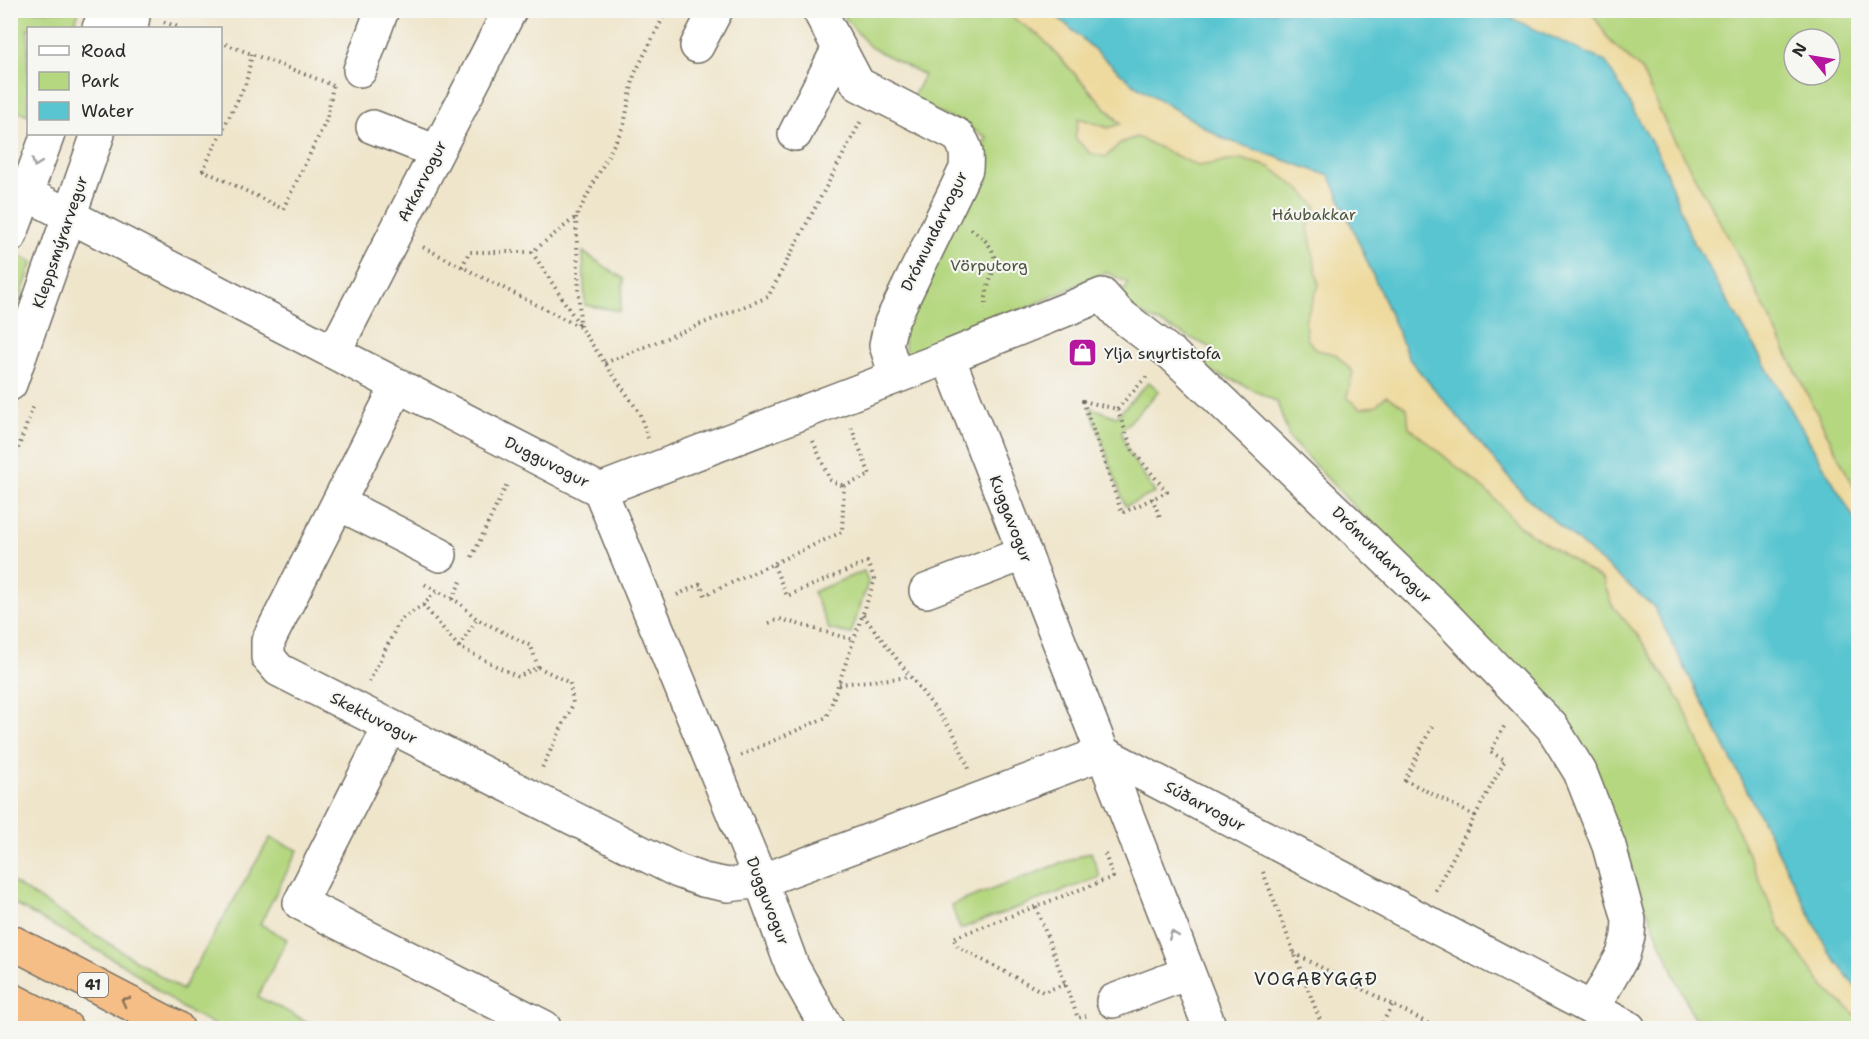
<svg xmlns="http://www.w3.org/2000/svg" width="1869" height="1039" font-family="'Shantell Sans',sans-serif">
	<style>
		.green { fill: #b5d780; stroke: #708156; stroke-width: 1.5; fill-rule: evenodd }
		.sand { fill: #eeda9e; stroke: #8c8264; stroke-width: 1.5 }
		.water { fill: #58c5d0; stroke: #42787e; stroke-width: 1.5 }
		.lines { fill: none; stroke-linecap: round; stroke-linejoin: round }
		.minor-casing { stroke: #706c63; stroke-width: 36 }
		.highway-casing { stroke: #706c63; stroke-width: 36 }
		.path { stroke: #706c63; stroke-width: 4; stroke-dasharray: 1.5 4.5; stroke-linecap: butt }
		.minor { stroke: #fff; stroke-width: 33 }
		.highway { stroke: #f6be87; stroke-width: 33 }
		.oneway { stroke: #a0a0a0 }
		.oneway2 { stroke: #907459 }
		.labels { text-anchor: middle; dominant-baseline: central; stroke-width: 4.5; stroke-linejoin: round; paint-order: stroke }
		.shield { fill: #f6f6f2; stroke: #686867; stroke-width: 1.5 }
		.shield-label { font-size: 15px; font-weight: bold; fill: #2b2b2b }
		.street-label { font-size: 16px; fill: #2b2b2b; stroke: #f6f6f2 }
		.park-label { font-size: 16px; fill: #4e5640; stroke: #f6f6f2 }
		.poi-label { font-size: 16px; fill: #2b2b2b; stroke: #f6f6f2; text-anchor: start }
		.neighbourhood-label { font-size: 18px; letter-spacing: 1.5px; fill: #2b2b2b; stroke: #f6f6f2 }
	</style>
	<rect width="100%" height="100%" fill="#f6f6f2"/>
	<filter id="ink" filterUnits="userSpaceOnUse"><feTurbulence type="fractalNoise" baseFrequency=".0167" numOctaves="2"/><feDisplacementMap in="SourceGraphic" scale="12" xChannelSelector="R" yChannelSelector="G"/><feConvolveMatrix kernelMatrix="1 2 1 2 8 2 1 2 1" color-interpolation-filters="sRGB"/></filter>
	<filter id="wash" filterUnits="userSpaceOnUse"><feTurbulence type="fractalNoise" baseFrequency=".008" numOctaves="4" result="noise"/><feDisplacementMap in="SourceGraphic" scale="24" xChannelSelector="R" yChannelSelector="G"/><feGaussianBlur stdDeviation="1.35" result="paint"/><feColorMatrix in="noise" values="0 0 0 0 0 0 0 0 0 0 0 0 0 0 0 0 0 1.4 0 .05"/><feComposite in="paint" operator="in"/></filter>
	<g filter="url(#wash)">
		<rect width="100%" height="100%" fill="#efe5cb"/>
		<!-- green -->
		<path class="green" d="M15,11H79L73,28H28V115L11,108V23Z
			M839,11H1007L1012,17L1041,37L1121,125L1108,128L1079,118L1106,157L1120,143L1137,137L1262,11L1858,670V1028H1716L1693,1017L1629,869L1558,721L1290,439L1277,402L1238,382L1203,369L1214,349L1118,303L1128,283L1106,272L908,362L902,331L987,137L912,99L924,75L870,47Z
			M1591,11H1858V496L1737,253L1667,127L1641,70L1609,40ZM1794,39H1830V75H1794Z
			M583,252L624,279L620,311L585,305Z
			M13,253L33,262L11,323L10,262Z
			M1149,382L1159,391L1121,431L1128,452L1155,493L1125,506L1090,407L1116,417Z
			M864,571L868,582L851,634L829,629L813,592Z
			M270,838L298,850L260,924L287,939L258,997L320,1028H221L184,1009L127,967L11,902V881L182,990Z
			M1091,852L1100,877L960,929L951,905Z"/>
		<!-- sand -->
		<path class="sand" d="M1007,11H1051L1132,83L1222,138L1330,176L1410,360L1524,495L1654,607L1829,952L1858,990V1017L1823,986L1780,927L1682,703L1639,637L1612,605L1603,580L1519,526L1491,495L1409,427L1407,408L1386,396L1375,406L1360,408L1347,397L1353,372L1335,354L1317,350L1307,339L1305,320L1319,285L1308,228L1317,207L1302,191L1270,167L1241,159L1198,166L1137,137L1120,143L1106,157L1090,153L1075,138L1079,118L1108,128L1121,124L1041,37L1012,17Z
			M1503,11H1591L1609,40L1641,70L1667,127L1737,253L1858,496V525L1691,238L1661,159Z"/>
		<!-- water -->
		<path class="water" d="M1051,11H1503L1513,19L1606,62L1661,159L1691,238L1858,525V990L1829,952L1654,607L1524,495L1410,360L1330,176L1222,138L1132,83Z"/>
	</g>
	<g filter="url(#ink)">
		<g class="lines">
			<defs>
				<path id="minor" d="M819,10L858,84L957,135C967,146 967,154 966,169L891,323L886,345L896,376
					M99,28L107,10
					M131,28L134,10
					M697,46L716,10
					M360,70L382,10
					M373,127L437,152
					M795,134L839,48
					M10,185L600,490L761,881L792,966L827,1028
					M10,236L48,134
					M334,352L510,10
					M948,357L1102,295L1119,314L1173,355L1443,614L1552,727L1580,772L1609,846L1629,920L1628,936L1623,955L1592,1009
					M10,384L98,134
					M398,385L268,641V657L279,670L678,871L703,880L728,885L761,881L1103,753L1629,1028
					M600,490L948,357L1210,1028
					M338,503L440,555
					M926,591L1025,553
					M390,726L300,903L544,1027
					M1113,1001L1188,973
					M10,1020L22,1028"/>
				<path id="highway" d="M10,941L177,1028
					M10,999L66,1028"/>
			</defs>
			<!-- minor casing -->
			<use href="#minor" class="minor-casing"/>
			<!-- highway casing -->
			<use href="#highway" class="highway-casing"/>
			<!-- path -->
			<path class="path" d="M164,22L181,28
				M220,42L333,85
				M252,54L246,83L203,170L283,209L327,119L333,85
				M576,217L580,327
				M971,229C1016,260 982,274 986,309
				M423,247L580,327L639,412L648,438
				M532,252L580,326
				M462,267L469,252H532L576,217L624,125L634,75L667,10
				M605,363L768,297L862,119
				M1083,401L1117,409L1133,451L1167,492L1122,513Z
				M1117,409L1149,374
				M813,441L830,480L844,486
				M10,471L33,407
				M1152,498L1160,517
				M472,557L507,484
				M677,595L700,584L705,595L842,532L844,486L870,475L851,427
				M452,599L461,581
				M423,605L459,647L518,677L538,667L531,646L477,619L458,602L424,584
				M863,615L953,732L970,771
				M769,623L780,619L854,640
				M459,647L477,619
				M538,667L570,683L573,704L542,768
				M369,682L400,620L423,605L437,591
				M839,684L911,677
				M1432,726L1405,780L1475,816L1435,891
				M741,755L827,717L875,579L867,562L787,596L773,564
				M1475,816L1505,760L1490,752L1506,723
				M1263,872L1323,1028
				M1036,907L1078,1018L1086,1016
				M1294,953L1431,1025L1429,1028
				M1065,984L1043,992L958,947L953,938L1113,877L1105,854
				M1380,1028L1392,1005"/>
			<!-- minor -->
			<use href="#minor" class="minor"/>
			<!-- highway -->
			<use href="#highway" class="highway"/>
		</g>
		<!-- one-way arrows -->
		<defs><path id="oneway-chevron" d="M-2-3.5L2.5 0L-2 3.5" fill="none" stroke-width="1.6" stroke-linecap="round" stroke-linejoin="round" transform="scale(1.5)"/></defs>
		<g class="oneway">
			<use href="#oneway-chevron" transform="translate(36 163) rotate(110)"/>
			<use href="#oneway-chevron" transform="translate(1173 935) rotate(-111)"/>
		</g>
		<use class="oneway2" href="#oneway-chevron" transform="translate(125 1001) rotate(-152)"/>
	</g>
	<!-- icons -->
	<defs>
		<symbol id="shop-square" viewBox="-11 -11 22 22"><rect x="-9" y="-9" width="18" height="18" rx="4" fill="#b5179e" stroke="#f6f6f2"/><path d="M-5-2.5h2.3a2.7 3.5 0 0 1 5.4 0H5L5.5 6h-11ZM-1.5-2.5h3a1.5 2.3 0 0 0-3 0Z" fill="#fff"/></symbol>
	</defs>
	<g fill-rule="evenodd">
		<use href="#shop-square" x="1066" y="336" width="33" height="33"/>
	</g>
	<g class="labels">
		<!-- shield labels -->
		<rect class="shield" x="78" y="973" width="30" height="24" rx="4.5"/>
		<g class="shield-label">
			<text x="93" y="985">41</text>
		</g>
		<!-- street labels -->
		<g class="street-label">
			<text transform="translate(422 181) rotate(-63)">Arkarvogur</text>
			<text transform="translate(934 231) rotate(-64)">Drómundarvogur</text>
			<text transform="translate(60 242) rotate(-71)">Kleppsmýrarvegur</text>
			<text transform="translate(547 462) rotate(27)">Dugguvogur</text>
			<text transform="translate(1011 519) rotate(69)">Kuggavogur</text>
			<text transform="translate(1382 555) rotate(44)">Drómundarvogur</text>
			<text transform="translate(374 718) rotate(27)">Skektuvogur</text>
			<text transform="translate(1205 806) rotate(28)">Súðarvogur</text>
			<text transform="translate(768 901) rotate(69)">Dugguvogur</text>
		</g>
		<!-- park labels -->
		<g class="park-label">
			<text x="1314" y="214">Háubakkar</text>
			<text x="989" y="265">Vörputorg</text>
		</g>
		<!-- poi labels -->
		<g class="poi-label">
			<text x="1104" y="353">Ylja snyrtistofa</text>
		</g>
		<!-- neighbourhood labels -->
		<g class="neighbourhood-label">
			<text x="1316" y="979">VOGABYGGÐ</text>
		</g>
	</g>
	<!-- margin -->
	<rect width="1869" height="1039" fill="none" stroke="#f6f6f2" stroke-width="36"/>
	<!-- legend -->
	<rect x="27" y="27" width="195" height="108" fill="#f6f6f2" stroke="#a5a5a2" stroke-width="1.5"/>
	<rect x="39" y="46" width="30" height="9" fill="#ffffff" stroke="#a5a5a2" stroke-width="1.5"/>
	<text x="81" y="57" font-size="18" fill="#2b2b2b">Road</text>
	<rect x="39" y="72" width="30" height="18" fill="#b5d780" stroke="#a5a5a2" stroke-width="1.5"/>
	<text x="81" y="87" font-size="18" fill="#2b2b2b">Park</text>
	<rect x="39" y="102" width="30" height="18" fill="#58c5d0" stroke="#a5a5a2" stroke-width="1.5"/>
	<text x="81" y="117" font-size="18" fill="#2b2b2b">Water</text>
	<!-- north arrow -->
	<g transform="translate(1812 57) rotate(300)"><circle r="28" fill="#f6f6f2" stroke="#a5a5a2" stroke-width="1.5"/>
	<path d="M0-4.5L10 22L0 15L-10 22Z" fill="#b5179e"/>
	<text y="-9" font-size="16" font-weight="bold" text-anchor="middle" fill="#2b2b2b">N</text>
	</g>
</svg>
